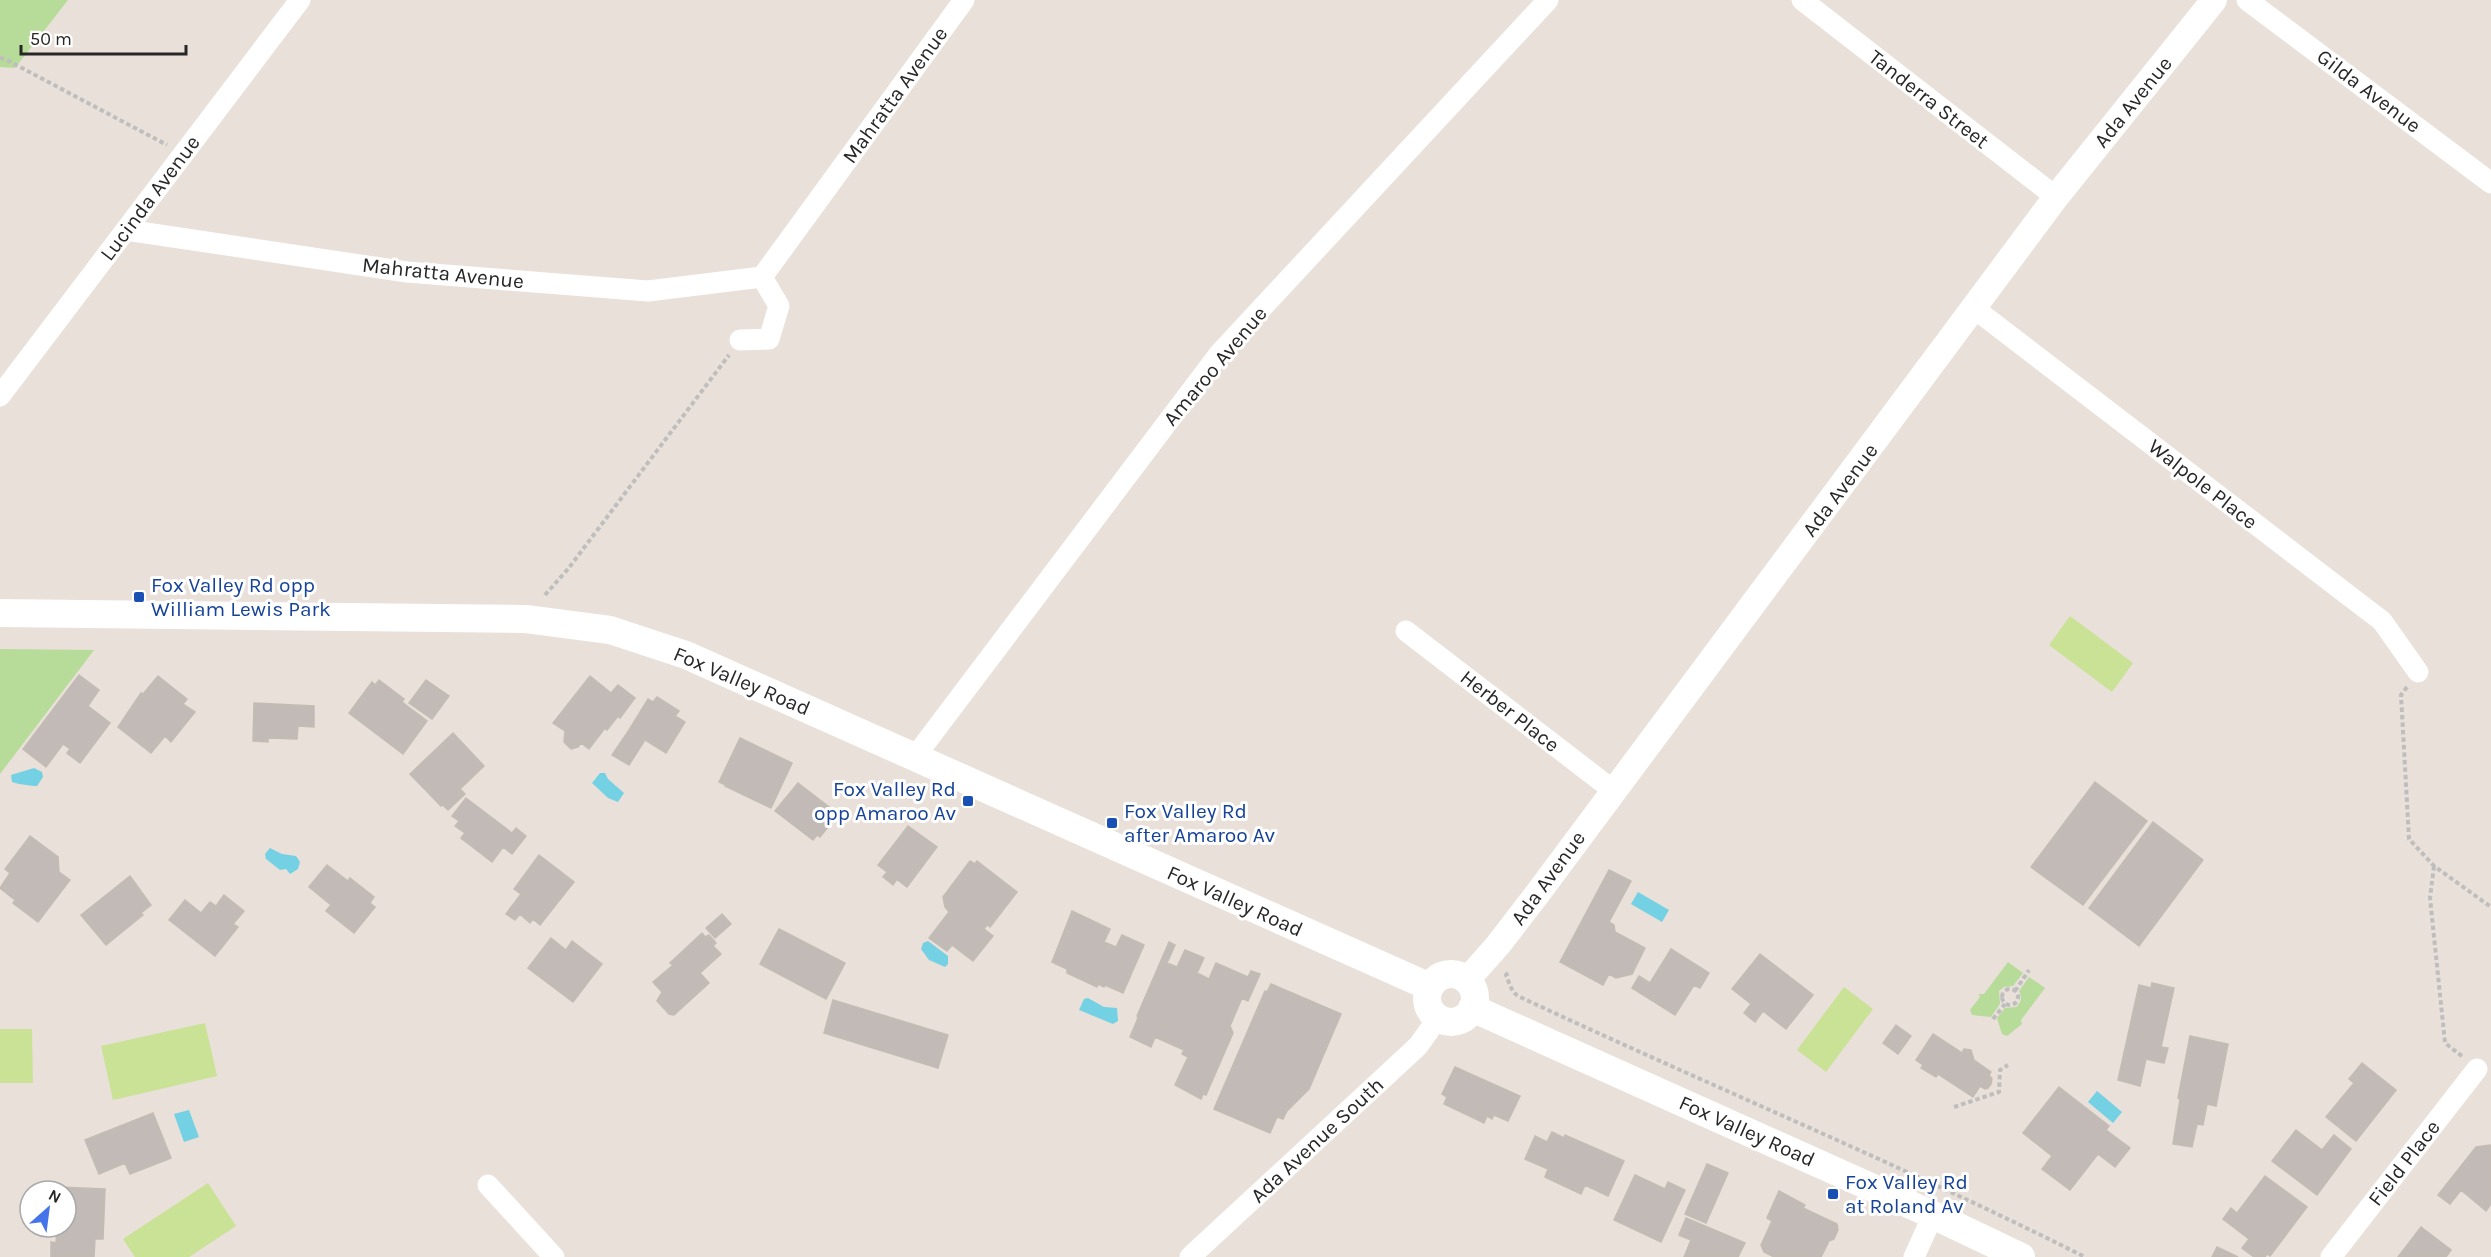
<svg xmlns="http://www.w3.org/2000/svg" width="2491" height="1257" font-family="Karla,sans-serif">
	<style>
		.green { fill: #b7db99 }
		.pitch { fill: #c9e296 }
		.water { fill: #73d1e3 }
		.building { fill: #c1bab6; stroke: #c3bcb3; stroke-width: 1.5 }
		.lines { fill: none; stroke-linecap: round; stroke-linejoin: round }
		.path { stroke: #bebebe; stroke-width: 4; stroke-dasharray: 4.5 3; stroke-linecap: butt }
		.minor { stroke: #fff; stroke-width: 21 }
		.tertiary { stroke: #fff; stroke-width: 26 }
		.secondary { stroke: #fff; stroke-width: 28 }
		.transit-dot { fill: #1a4fb4; stroke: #fff; stroke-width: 2 }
		.labels { text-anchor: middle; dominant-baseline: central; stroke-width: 6; stroke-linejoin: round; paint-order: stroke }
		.street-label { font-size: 21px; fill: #272727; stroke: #fff }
		.transit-label { font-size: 21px; fill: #164399; stroke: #fff; text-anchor: start }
	</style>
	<rect width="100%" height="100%" fill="#e8e0d9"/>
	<!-- green -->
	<path class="green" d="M0,0H68L15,68L0,67Z
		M0,649L94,650L0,774Z
		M2008,962L2023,973L2013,986L2004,987L1999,991L2000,1004L1991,1017L1972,1015L1970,1010L1980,997L1979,994H1984Z
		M2029,977L2045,988L2021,1020L2022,1024L2007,1036L2002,1034L1997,1018L2005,1008L2016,1007C2022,1001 2022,998 2019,991Z"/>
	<!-- pitch -->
	<path class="pitch" d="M2070,616L2133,663L2112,692L2049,645Z
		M1844,987L1873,1009L1826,1072L1797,1050Z
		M205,1023L217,1076L113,1100L101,1046Z
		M0,1029H32L33,1083H0Z
		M208,1183L236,1226L189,1257H135L123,1239Z"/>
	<!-- water -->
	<path class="water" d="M34,768L42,772L43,777L37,786C32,786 17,784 12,782L11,775Z
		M600,773H605L608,779L624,793L618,802L608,798L592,783Z
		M270,848L282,854L296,856L300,862L298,869L290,874L286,869L280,870L266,859L265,854Z
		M1638,892L1669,910L1662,922L1631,904Z
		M928,941L948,956V964L945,967L929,960L921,949L923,943Z
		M1088,998L1104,1007L1117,1008L1118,1021L1113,1024L1079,1010L1084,999Z
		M2097,1091L2122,1112L2113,1123L2088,1102Z
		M189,1110L199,1137L184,1142L174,1114Z"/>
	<!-- building -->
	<path class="building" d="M79,675L99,690L88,706L110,723L80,763L67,753L70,749L63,744L46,767L23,749Z
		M158,676L187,699L183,704L195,712L171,742L165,736L151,753L118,727L141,693L143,694Z
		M590,676L611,693L618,685L635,698L620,718L618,716L607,730L605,728L589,749L581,743L578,747L571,749L564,742L565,731L553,723Z
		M379,680L404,699L402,702L427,721L403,754L349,713L372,682L375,685Z
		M426,680L449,696L432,719L409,703Z
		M657,697L679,711L675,716L685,722L666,753L629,730L648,699L653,702Z
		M254,703L314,706V727L298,726L297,739L268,738V742L253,741Z
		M629,730L645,740L629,765L612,755Z
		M453,733L484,766L460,789L465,794L448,810L443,805L441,806L410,774Z
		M740,738L792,763L771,808L725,786L726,785L719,782Z
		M2095,782L2147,821L2083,905L2031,867Z
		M798,783L837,813L834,816L836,817L820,837L817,835L813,840L775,811Z
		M466,798L512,833L516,828L526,836L512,854L503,847L492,862L461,838L465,833L455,826L459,821L452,816Z
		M2153,822L2203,860L2139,946L2089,908Z
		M908,826L937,847L907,887L878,865Z
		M30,836L58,857L59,872L70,880L38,922L13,903L15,900L0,888L10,873L5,869Z
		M539,855L574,882L540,925L533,919L530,923L520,914L515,920L506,914L521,894L514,889Z
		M970,861L975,864L977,861L1017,892L990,927L987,925L984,929L993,936L973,961L952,945L947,951L929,938L949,912L945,907L943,897Z
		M327,865L348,881L350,878L374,897L370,903L375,907L354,933L326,911L331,905L309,887Z
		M1609,870L1631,881L1609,922L1614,925L1615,932L1645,948L1632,974L1616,978L1609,974L1603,985L1560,962Z
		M887,872L897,879L893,885L883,877Z
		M130,876L151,905L141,913L143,915L106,945L81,915Z
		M224,895L244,911L233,924L238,927L215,956L169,920L185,900L201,913L210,902L216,906Z
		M1072,911L1110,929L1104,942L1116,947L1122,935L1144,945L1123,993L1105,985L1104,987L1098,984L1097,987L1067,973V969L1052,962Z
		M722,914L731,924L715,938L706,928Z
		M779,929L845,963L826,999L760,964Z
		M702,933L705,937L709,935L716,943L713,946L721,954L700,973L709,983L674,1015L669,1014L657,1001L662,992L653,982L673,965L670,963Z
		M551,938L566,950L572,941L602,964L573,1002L528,968Z
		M1169,942L1175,945L1167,963L1177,967L1185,950L1204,958L1197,973L1209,979L1216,963L1248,977L1251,971L1260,974L1248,1001L1242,998L1230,1026L1233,1033L1206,1095L1203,1094L1201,1099L1175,1085L1188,1057L1182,1054L1184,1050L1155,1037L1151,1047L1130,1037L1138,1018L1137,1016Z
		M1671,949L1709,973L1700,988L1694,985L1675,1015L1632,988L1639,976L1650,983Z
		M1760,954L1813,995L1786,1029L1763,1011L1755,1022L1744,1013L1751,1004L1732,989Z
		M2152,983L2174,988L2161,1047L2168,1048L2164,1063L2146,1059L2140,1086L2118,1080L2139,985L2151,988Z
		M1271,984L1341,1014L1309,1089L1287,1111L1283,1119L1277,1117L1270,1133L1214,1109L1265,991L1267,992Z
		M833,1000L948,1035L938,1068L824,1033Z
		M1896,1025L1911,1036L1898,1054L1883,1043Z
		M1933,1034L1962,1053L1964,1049L1971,1050L1974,1060L1991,1072L1989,1075L1992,1079L1991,1084L1988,1088L1985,1089L1980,1086L1973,1097L1938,1074L1936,1077L1921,1068L1923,1065L1916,1060Z
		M2190,1036L2228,1044L2216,1106L2207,1104L2203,1125L2197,1124L2192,1147L2173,1144L2180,1099L2178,1098Z
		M2362,1063L2396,1090L2356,1141L2326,1117L2354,1083L2349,1079Z
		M1455,1067L1520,1096L1508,1121L1494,1115L1492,1119L1487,1116L1484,1123L1444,1104L1447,1097L1442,1094Z
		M2059,1087L2109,1126L2106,1130L2130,1148L2115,1167L2098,1154L2070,1190L2042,1169L2052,1156L2023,1133Z
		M153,1113L171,1158L130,1174L125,1163L99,1174L85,1140Z
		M2296,1130L2322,1150L2334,1135L2351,1149L2317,1195L2272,1161Z
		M1552,1132L1564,1138L1565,1135L1624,1161L1608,1196L1585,1185L1581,1194L1545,1177L1548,1169L1525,1159L1535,1136L1547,1142Z
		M2491,1145V1204L2486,1211L2461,1190L2450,1204L2438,1195L2476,1147Z
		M1707,1164L1728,1173L1706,1223L1685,1214Z
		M1635,1175L1665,1189L1668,1182L1685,1190L1661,1242L1614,1220Z
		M2265,1176L2307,1207L2270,1256L2267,1254L2265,1257H2254L2242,1248L2249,1239L2223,1219L2231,1208L2237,1213Z
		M58,1187L105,1189L103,1239H95L94,1257H51V1242L56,1243L57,1227H66V1191H58Z
		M1779,1191L1805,1205L1803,1208L1837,1224L1838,1230L1834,1239L1829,1241L1821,1257H1774L1764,1252L1761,1245L1772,1221L1767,1218Z
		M1686,1218L1745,1243L1738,1257H1684L1691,1240L1679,1235Z
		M2421,1227L2451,1250L2446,1257H2398Z
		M2217,1247L2238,1257H2212Z"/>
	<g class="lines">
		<!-- path -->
		<path class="path" d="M0,58L5,59L167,145
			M545,595L568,569L729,355
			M2407,687L2401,695L2409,839L2434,866L2491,907
			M2434,866L2430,898L2445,1043L2463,1057
			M1508,973L1506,975C1510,984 1511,993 1520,997C1708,1085 1900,1164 2085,1257
			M2002 997a8 8 0 1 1 16 0a8 8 0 1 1-16 0Z
			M2015,991L2029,970
			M1993,1019L2005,1004
			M1954,1107L1999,1092L2000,1070L2008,1065"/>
		<!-- minor -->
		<path class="minor" d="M1802,0L2056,197
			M2247,0L2491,183
			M126,230L407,272L648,291L762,277L964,0
			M1975,309L2382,621L2418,672
			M740,340L769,339L779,306L762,277
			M0,396L300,0
			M1406,631L1614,791
			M914,758L1219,354L1548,0
			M488,1185L554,1257
			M1190,1257L1418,1046L1438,1018
			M1914,1257L1933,1215
			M2331,1257L2477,1069"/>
		<!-- tertiary -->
		<path class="tertiary" d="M1467,980L1498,945L1538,893L2056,197L2214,0"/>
		<!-- secondary -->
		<path class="secondary" d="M0,613L526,619L610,630L686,655L1430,987
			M1427 998a24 24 0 1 1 48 0a24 24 0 1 1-48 0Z
			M1472,1008L1933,1215L2021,1257"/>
	</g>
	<!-- markers -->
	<g class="transit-dot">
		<rect x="133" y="591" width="12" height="12" rx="3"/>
		<rect x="962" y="795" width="12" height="12" rx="3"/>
		<rect x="1106" y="817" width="12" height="12" rx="3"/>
		<rect x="1827" y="1188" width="12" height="12" rx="3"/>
	</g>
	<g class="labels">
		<!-- street labels -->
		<g class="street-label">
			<text transform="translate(2369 91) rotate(37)">Gilda Avenue</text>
			<text transform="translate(895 95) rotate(-54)">Mahratta Avenue</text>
			<text transform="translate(1929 99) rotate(38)">Tanderra Street</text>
			<text transform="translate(2133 102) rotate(-51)">Ada Avenue</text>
			<text transform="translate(150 198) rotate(-53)">Lucinda Avenue</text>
			<text transform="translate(443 273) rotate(6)">Mahratta Avenue</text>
			<text transform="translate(1215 366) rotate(-50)">Amaroo Avenue</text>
			<text transform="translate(2203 484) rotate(38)">Walpole Place</text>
			<text transform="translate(1840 490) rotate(-53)">Ada Avenue</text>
			<text transform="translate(742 681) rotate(23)">Fox Valley Road</text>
			<text transform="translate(1510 711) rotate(38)">Herber Place</text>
			<text transform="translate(1548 878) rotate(-54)">Ada Avenue</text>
			<text transform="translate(1235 901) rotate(24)">Fox Valley Road</text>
			<text transform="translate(1747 1131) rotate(24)">Fox Valley Road</text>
			<text transform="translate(1317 1140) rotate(-43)">Ada Avenue South</text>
			<text transform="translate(2404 1163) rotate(-52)">Field Place</text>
		</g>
		<!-- transit labels -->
		<g class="transit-label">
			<text x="151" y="585">Fox Valley Rd opp<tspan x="151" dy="24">William Lewis Park</tspan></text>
			<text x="956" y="789" text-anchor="end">Fox Valley Rd<tspan x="956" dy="24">opp Amaroo Av</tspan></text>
			<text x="1124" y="811">Fox Valley Rd<tspan x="1124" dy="24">after Amaroo Av</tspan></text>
			<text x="1845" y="1182">Fox Valley Rd<tspan x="1845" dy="24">at Roland Av</tspan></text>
		</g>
	</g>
	<!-- north arrow -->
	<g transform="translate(48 1209) rotate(28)"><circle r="28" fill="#ffffff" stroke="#a9a9a9" stroke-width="1.5"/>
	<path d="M0-4.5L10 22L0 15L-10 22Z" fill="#4574ea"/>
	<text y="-9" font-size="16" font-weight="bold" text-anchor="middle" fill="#272727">N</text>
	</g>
	<!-- scale -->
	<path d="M21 45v9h165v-9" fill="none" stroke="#272727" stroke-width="3"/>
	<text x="30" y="45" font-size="18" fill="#272727" stroke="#ffffff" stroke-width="4.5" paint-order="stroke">50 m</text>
</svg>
